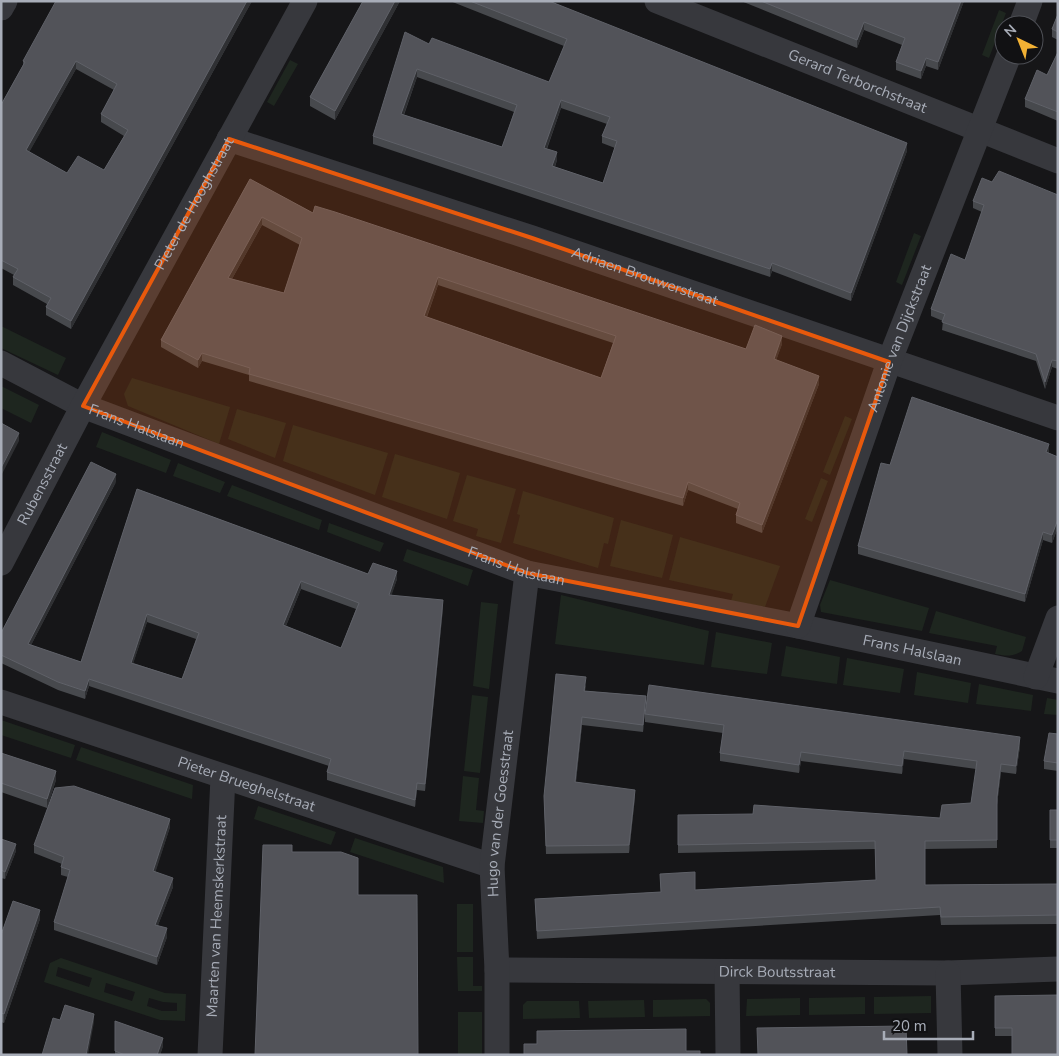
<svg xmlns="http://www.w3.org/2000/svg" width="1059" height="1056" font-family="'Nunito Sans',sans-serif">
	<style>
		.green { fill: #1e261f; fill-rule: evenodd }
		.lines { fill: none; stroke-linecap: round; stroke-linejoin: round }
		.minor { stroke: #37383d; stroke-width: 25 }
		.wall { fill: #47494d; fill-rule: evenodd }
		.shaded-wall { fill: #2f3033 }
		.building { fill: #525359; stroke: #5f6168; fill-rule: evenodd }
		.marked { fill: #e8590c; fill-opacity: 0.2; stroke: #e8590c; stroke-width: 4; stroke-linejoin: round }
		.labels { text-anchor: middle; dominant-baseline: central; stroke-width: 4; stroke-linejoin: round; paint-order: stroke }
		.street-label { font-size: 15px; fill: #a8adb8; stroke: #111113 }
	</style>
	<rect width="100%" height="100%" fill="#161618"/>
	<!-- green -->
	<path class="green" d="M999,10L1006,13L989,58L982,55Z
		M290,60L298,64L274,106L267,102Z
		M914,233L921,236L902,285L896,282Z
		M1,326L66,358L58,375L1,348Z
		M132,378L230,407L219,444L128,406L124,394Z
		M1,386L39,405L31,423L1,408Z
		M237,409L286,423L275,458L228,439Z
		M845,416L852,419L830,475L823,472Z
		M293,425L388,453L375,495L283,461Z
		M102,432L171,460L166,473L96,447Z
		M395,454L460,473L447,519L382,497Z
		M178,463L225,482L220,493L173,476Z
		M467,475L516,489L501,543L476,536L478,529L453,521Z
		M821,478L828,481L812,522L805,519Z
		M232,485L322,520L319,530L227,496Z
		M523,491L614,518L608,544L604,543L598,568L513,543L520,515L517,514Z
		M621,520L673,535L662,578L610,566Z
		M329,523L384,543L380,552L327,532Z
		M680,537L780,566L765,607L731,601L733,594L669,580Z
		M407,549L473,570L468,586L403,561Z
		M830,580L929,608L922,631L821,612L820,605Z
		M561,595L709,631L704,665L555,644Z
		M481,602L498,604L489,689L473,686Z
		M936,611L1026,637L1022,651C1013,657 1005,656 995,654L997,646L929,633Z
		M716,632L772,643L767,674L711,667Z
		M786,646L840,657L837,684L781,676Z
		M847,658L904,669L900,693L843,685Z
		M917,672L971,683L968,703L914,695Z
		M979,684L1033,695L1031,711L976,704Z
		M472,695L488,697L480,773L464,771Z
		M1047,698L1058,700V715L1044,714Z
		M1,720L75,745L71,758L1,735Z
		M81,747L193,785L192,799L76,760Z
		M463,776L479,778L476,810L484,811L483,823L459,821Z
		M258,806L336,832L331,845L254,819Z
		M355,838L443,867L444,883L350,852Z
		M457,904H473V952H457Z
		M457,957H473V986H482V991H458Z
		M61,958L165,993L186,994L185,1021L160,1020L44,982L50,963ZM58,967L92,978L89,987L56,976ZM106,983L135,992L132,1001L104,992ZM149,998L163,1002L177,1003V1011H162L147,1006Z
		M931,996V1013L874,1014V997Z
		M865,997V1014L809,1015V998Z
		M800,998V1015L746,1016L747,999Z
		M706,999L710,1003V1016L653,1017V1000Z
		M644,1000L645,1017L589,1018L588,1001Z
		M527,1001H579L580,1018L523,1019V1005Z
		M458,1012H482V1055H458Z"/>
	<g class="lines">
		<!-- minor -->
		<g class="minor">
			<path id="s1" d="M657,1L1058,161"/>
			<path d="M1,8L5,1"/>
			<path d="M1021,25L1030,1"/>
			<path id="s2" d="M229,139L532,238L1058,418"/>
			<path id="s3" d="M1,363L83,406L527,573L798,626L1058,681"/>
			<path id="s4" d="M1,563L83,406L305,1"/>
			<path id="s5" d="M798,626L889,362L1009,55"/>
			<path d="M1036,677L1058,618"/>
			<path id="s6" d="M1,702L492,866"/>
			<path id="s7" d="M497,970L948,973L1058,969"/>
			<path d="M727,972L728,1055"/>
			<path d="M948,973L950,1055"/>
			<path id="s8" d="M210,1055L223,777"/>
			<path id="s9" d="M497,1055V970L492,866L527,573"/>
		</g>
	</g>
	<!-- wall -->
	<path class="wall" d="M252,1L71,329L46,315V307L47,304L13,285V277L14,275L1,268V105L23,65V61ZM76,69L114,90L101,114V122L124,136L104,170L67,173L29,152Z
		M363,1H400L335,120L310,106V97Z
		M450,1H549L907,151L851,301L772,271L770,277L373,144V136L429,44L549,82L564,46ZM417,77L514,112L502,147L404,115ZM561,108L607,124L602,136V143L615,148L603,183L555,167L557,160L547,149Z
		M741,1H964L938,70L926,66L921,79L896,70V62L902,45L864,30L857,48Z
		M1058,14V40L1052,37V29Z
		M1058,52V121L1025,107V99L1047,75Z
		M250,179L313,213L746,349L782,344L776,360L819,384L762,533L736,523V515L738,509L688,490L683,506L249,381V375L202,361L198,368L161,347V340ZM262,225L300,245L284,293L232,279ZM438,285L613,343L601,378L427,317Z
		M992,182L1058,195V369L1052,367L1045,389L1036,361L942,330L943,321L931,316V309L965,260L982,212L973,208V201Z
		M1049,451V453L1058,457V527L1052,543L1043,540L1025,602L858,554V546Z
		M116,482L31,645L81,662L137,489L368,574L397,579L391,595L443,608L425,791L417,790L415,807L327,780V772L329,766L89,686L85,699L58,690L1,663V633ZM301,589L356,609L341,648L286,626ZM147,622L196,639L182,679L133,663Z
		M586,684L585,691L646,696L643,732L582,725L576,782L635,797L629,853L546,854L544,796Z
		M645,714L1020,746L1016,774L1001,772L997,805V848L925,849V885L1058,884V924L941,925L940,915L537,939L535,899L661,892L660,874L695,890L876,880L875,849L678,853V815L940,818L971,803L976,769L904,759L902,774L801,761L799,773L720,761V753L723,733L645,722Z
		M1058,734V771L1044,769V761Z
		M1,753L56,780L47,808L1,792Z
		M1050,810H1058V848H1050Z
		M170,827L155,872L173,887L158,925L167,937L157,965L54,930V922L68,877L61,875V867L62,864L34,853V845Z
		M1,839L16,851L5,879L1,878Z
		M40,919L4,1023L1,1022V935Z
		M1058,995L1012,1036H995V996Z
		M115,1021L163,1046L160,1055H115Z"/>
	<!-- shaded-wall -->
	<path class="shaded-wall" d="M247,1H252L71,329V321Z
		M395,1H400L335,120V111Z
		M961,1H964L938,70V62Z
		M864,22V30L857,48V40Z
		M926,58V66L921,79V71Z
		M76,61V69L26,158V150Z
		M417,69V77L401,122V114Z
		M561,100V108L544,156V148Z
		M907,143V151L851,301V293Z
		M557,152V160L552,174V166Z
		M262,217V225L228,286V278Z
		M772,263V271L770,277V269Z
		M438,277V285L424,324V316Z
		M782,336V344L774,367V359Z
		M202,353V361L198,368V360Z
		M1052,360V367L1045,389V382Z
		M819,376V384L762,533V525Z
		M19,433V441L1,476V468Z
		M1049,444V451L1046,460V452Z
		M116,474V482L28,651V644Z
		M688,482V490L683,506V498Z
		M1058,519V527L1052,543V535Z
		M1043,532V540L1025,602V594Z
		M397,571V579L389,603V595Z
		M301,581V589L283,633V625Z
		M443,600V608L425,791V784Z
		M147,614V622L131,670V663Z
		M89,679V686L85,699V691Z
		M646,696V704L643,732V725Z
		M582,717V725L575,790V782Z
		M1020,737V746L1016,774V766Z
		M904,751V759L902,774V766Z
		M801,752V761L799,773V765Z
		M1001,764V772L997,805V797Z
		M56,771V780L47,808V799Z
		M417,783V790L415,807V800Z
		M635,790V797L629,853V845Z
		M170,819V827L153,880V871Z
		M16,844V851L5,879V872Z
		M173,878V887L155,933V925Z
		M40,910V919L4,1023V1014Z
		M167,928V937L157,965V957Z
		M94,1014V1022L88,1055H86Z
		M163,1038V1046L160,1055H157Z"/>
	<!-- building -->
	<path class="building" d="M56,1H247L71,321L46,307L51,298L13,277L18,269L1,260V105L25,62L23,61ZM76,61L117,84L101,114L128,130L104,170L78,156L67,173L26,150Z
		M363,1H395L335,111L310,97Z
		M470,1H549L907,143L851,293L772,263L770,269L373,136L405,32L429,44L432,38L549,82L567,39ZM417,69L517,105L502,147L401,114ZM561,100L610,117L602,136L617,141L603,183L552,166L557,152L544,148Z
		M761,1H961L938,62L926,58L921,71L896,62L905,38L864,22L857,40Z
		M1058,14V32L1052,29Z
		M1058,52V112L1025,99L1037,70L1047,75Z
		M999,171L1058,195V361L1052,360L1045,382L1036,354L942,322L945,314L931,309L951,254L965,260L984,205L973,201L982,178L992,182Z
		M250,179L313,213L315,206L335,212L746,349L755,325L782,336L774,359L819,376L762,525L736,515L740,503L688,482L683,498L249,374L250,368L202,353L198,360L161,340ZM262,217L302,238L284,293L228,278ZM438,277L616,336L601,378L424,316Z
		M912,397L1049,444L1046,452L1058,457V519L1052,535L1043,532L1025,594L858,546L881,463L890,465Z
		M1,423L19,433L1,468Z
		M91,462L116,474L28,644L81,662L137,489L368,574L373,563L397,571L389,595L443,600L425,784L417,783L415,800L327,772L331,759L89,679L85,691L58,682L1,655V633ZM301,581L359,603L341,648L283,625ZM147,614L199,633L182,679L131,663Z
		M556,674L586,677L584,691L646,696L643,725L582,717L575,782L635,790L629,845L546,846L544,796Z
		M649,685L1020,737L1016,766L1001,764L997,797V840L925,841V885L1058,884V915L941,917L940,907L537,931L535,899L661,892L660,874L695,872V890L876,880L875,841L678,845V815L753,814L754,805L940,818L942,805L971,803L977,761L904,751L902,766L801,752L799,765L720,753L724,725L645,714Z
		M1049,733L1058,734V763L1044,761Z
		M1,753L56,771L47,799L1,783Z
		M74,786L170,819L153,871L173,878L155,925L167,928L157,957L54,922L70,870L61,867L64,857L34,845L55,788Z
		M1050,810H1058V840H1050Z
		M1,839L16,844L5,872L1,870Z
		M263,845H292V852H341L358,858V895H417L418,1055H255Z
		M13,901L40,910L4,1014L1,1013V935Z
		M1058,995V1055H1012V1028H995V996Z
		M65,1005L94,1014L86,1055H42L53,1018L60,1020Z
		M115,1021L163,1038L157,1055H125L115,1051Z
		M906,1026L907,1055H758L757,1028Z
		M686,1029V1051H700V1055H524V1044H537V1031Z"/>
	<!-- marked area -->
	<path class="marked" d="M229,139L532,238L889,362L798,626L527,573L83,406Z"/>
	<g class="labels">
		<!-- street labels -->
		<g class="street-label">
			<text stroke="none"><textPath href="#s1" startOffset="216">Gerard Terborchstraat</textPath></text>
			<text stroke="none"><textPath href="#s4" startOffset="408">Pieter de Hooghstraat</textPath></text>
			<text stroke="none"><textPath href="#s2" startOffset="438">Adriaen Brouwerstraat</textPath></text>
			<text stroke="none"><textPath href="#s5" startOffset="305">Antonie van Dijckstraat</textPath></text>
			<text stroke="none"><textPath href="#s3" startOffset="150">Frans Halslaan</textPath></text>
			<text stroke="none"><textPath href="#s4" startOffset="89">Rubensstraat</textPath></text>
			<text stroke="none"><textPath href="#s3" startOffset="555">Frans Halslaan</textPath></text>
			<text stroke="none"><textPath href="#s3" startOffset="960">Frans Halslaan</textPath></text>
			<text stroke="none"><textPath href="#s6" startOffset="259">Pieter Brueghelstraat</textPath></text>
			<text stroke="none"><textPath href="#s9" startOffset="242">Hugo van der Goesstraat</textPath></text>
			<text stroke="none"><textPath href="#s8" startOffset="139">Maarten van Heemskerkstraat</textPath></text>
			<text stroke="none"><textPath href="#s7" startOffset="280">Dirck Boutsstraat</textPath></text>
		</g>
	</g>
	<!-- border -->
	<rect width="1059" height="1056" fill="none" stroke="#a8adb8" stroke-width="5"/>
	<!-- north arrow -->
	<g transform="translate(1019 40) rotate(317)"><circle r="24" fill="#111113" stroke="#4d4f55"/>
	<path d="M0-4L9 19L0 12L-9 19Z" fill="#f2b134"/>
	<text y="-8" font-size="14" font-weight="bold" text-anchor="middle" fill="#a8adb8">N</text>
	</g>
	<!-- scale -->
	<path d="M884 1031v8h89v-8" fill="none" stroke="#a8adb8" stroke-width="2.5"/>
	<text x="892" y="1031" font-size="15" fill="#a8adb8" stroke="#111113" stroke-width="4" paint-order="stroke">20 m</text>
</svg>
